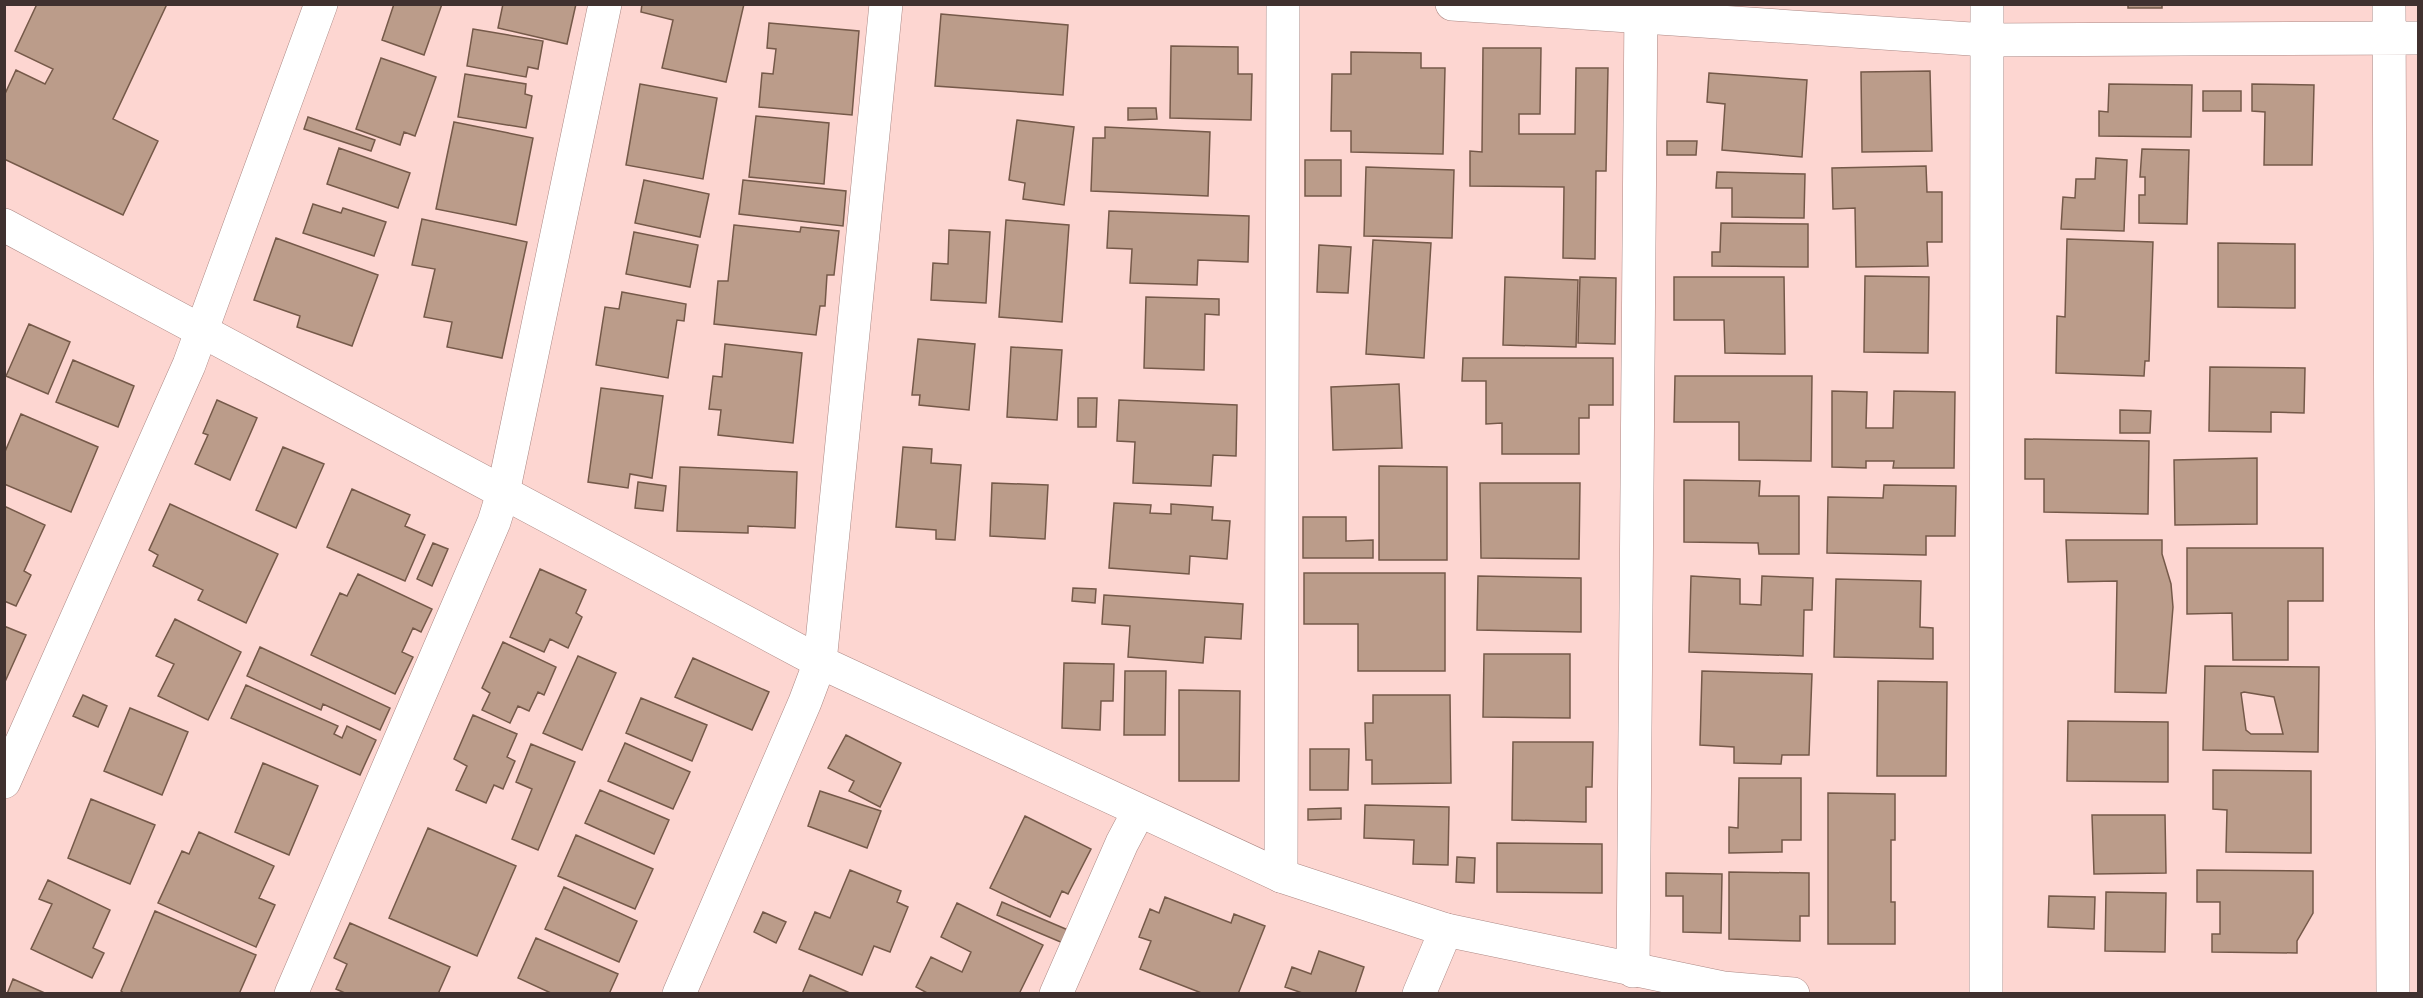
<svg xmlns="http://www.w3.org/2000/svg" width="2423" height="998" font-family="'DM Sans',sans-serif">
	<style>
		.building { fill: #bb9c8a; stroke: #755949; stroke-width: 1.5; fill-rule: evenodd }
		.lines { fill: none; stroke-linecap: round; stroke-linejoin: round }
		.minor-casing { stroke: #ac8884; stroke-width: 34 }
		.tertiary-casing { stroke: #ac8884; stroke-width: 34 }
		.minor { stroke: #fff; stroke-width: 33 }
		.tertiary { stroke: #fff; stroke-width: 33 }
	</style>
	<rect width="100%" height="100%" fill="#fdd6d1"/>
	<!-- building -->
	<path class="building" d="M37,4H167L113,119L158,141L123,215L4,159V96L16,70L45,84L53,69L15,51Z
		M394,4H442L424,55L382,40Z
		M503,4H576L567,44L498,28Z
		M642,4H744L726,82L662,68L673,20L641,12Z
		M2128,4H2162V8H2128Z
		M941,14L1068,25L1063,95L935,86Z
		M769,23L859,31L852,115L759,107L762,73L773,74L776,49L767,48Z
		M473,29L543,41L538,69L528,67L526,77L467,66Z
		M1171,46L1238,47V74H1252L1251,120L1170,118Z
		M1483,48H1541L1540,114H1519V134H1575L1576,68H1608L1606,171H1596L1595,259L1563,258L1564,187L1470,186V151L1482,152Z
		M1351,52L1421,53V68H1445L1443,154L1351,152V131H1331L1332,74H1351Z
		M381,58L436,77L415,136L404,132L400,145L356,129Z
		M1930,71L1932,151L1862,152L1861,72Z
		M1709,73L1807,80L1802,157L1722,150L1725,104L1707,102Z
		M465,74L526,84L525,94L532,96L526,128L458,117Z
		M640,84L717,98L703,179L626,165Z
		M2109,84L2192,85L2191,137L2099,136V111L2108,112Z
		M2252,84L2314,85L2312,165H2264L2265,112L2252,111Z
		M2203,91H2241V111H2203Z
		M1128,108H1156L1157,119L1128,120Z
		M756,116L829,123L824,184L749,177Z
		M308,117L375,140L371,151L304,129Z
		M1017,120L1074,127L1064,205L1023,199L1025,183L1009,180Z
		M454,122L533,138L516,225L436,209Z
		M1105,127L1210,132L1208,196L1091,191L1093,138H1105Z
		M1667,141H1697L1696,155H1667Z
		M339,148L410,173L398,208L327,184Z
		M2142,149L2189,150L2187,224L2139,223V195H2145V177H2140Z
		M2096,158L2127,160L2124,231L2061,229L2063,197L2075,198L2076,179H2095Z
		M1305,160H1341V196H1305Z
		M1926,166L1927,192H1942V242H1927L1928,266L1856,267L1855,208L1833,209L1832,168Z
		M1366,167L1454,170L1452,238L1364,236Z
		M1717,172L1805,174L1804,218L1732,217V188H1716Z
		M644,180L709,194L700,237L635,223Z
		M743,180L846,191L843,226L739,214Z
		M313,204L341,213L343,208L386,222L374,256L303,233Z
		M1109,211L1249,216L1248,262L1198,260L1197,285L1130,283L1132,249L1107,248Z
		M422,219L527,242L502,358L447,347L452,322L424,317L435,269L412,265Z
		M1006,220L1069,225L1062,322L999,317Z
		M1721,223L1808,224V267L1712,266V252H1720Z
		M734,225L800,232L801,227L839,231L834,275H827L825,306H820L816,335L714,324L718,281H728Z
		M949,230L990,232L986,303L931,300L933,263L948,264Z
		M634,232L698,245L690,287L626,274Z
		M276,238L378,275L352,346L297,327L300,316L254,300Z
		M2067,239L2153,242L2149,361H2145L2144,376L2056,373L2057,316L2065,317Z
		M1373,240L1431,243L1424,358L1366,354Z
		M2218,243L2295,244V308L2218,307Z
		M1319,245L1351,247L1348,293L1317,292Z
		M1865,276L1929,277L1928,353L1864,352Z
		M1505,277L1578,280L1576,347L1503,345Z
		M1580,277L1616,278L1615,344L1578,343Z
		M1674,277H1784L1785,354L1725,353L1724,320H1674Z
		M622,292L686,304L684,321L677,320L668,378L596,365L605,307L619,309Z
		M1146,297L1219,299V315L1205,314L1204,370L1144,368Z
		M29,324L70,342L48,394L6,376Z
		M918,339L975,344L969,410L919,405L920,395H912Z
		M725,344L802,353L793,443L718,435L721,410L709,409L713,376L722,377Z
		M1011,347L1062,350L1057,420L1007,417Z
		M1463,358H1613V405H1589V418H1579V454H1502V423L1486,424V381H1462Z
		M73,360L134,386L118,427L56,402Z
		M2210,367L2305,368L2304,413L2271,412V432L2209,431Z
		M1675,376H1812L1811,461L1739,460V422H1674Z
		M1399,384L1402,448L1333,450L1331,387Z
		M601,388L663,396L652,478L630,474L628,488L588,482Z
		M1832,391L1867,392L1866,428H1893L1894,391L1955,392L1954,468H1893L1894,461H1866V468L1832,467Z
		M1078,398H1097L1096,427H1078Z
		M217,400L257,418L230,480L195,464L208,435L203,433Z
		M1119,400L1237,405L1236,456L1213,455L1211,486L1133,483L1135,442L1117,441Z
		M2120,410L2151,411L2150,433H2120Z
		M21,414L98,447L71,512L4,484V454Z
		M2025,439L2149,441L2148,514L2044,512V479H2025Z
		M283,447L324,464L296,528L256,510Z
		M903,447L932,449L931,463L961,465L955,540L936,539V530L896,527Z
		M2257,458V524L2175,525L2174,460Z
		M1379,466L1447,467V560H1379Z
		M680,467L797,472L795,528L748,526V533L677,531Z
		M1684,480L1760,481L1759,496H1799V554H1759L1758,543L1684,542Z
		M638,482L666,486L663,511L635,508Z
		M992,483L1048,485L1045,539L990,536Z
		M1480,483H1580L1579,559L1481,558Z
		M1884,485L1956,486L1955,536H1926V555L1827,553L1828,497L1883,498Z
		M352,489L410,515L405,526L425,535L405,581L327,547Z
		M1114,503L1151,505L1150,513L1171,514V504L1213,507L1212,520L1230,521L1227,559L1190,556L1189,574L1109,568Z
		M170,504L278,554L246,623L198,600L203,590L153,566L158,555L149,550Z
		M4,506L45,525L24,571L31,575L16,606L4,601Z
		M1303,517H1346V541L1373,540V558H1303Z
		M2066,540H2162V554L2171,584L2173,607L2166,693L2115,692L2117,581L2068,582Z
		M433,543L448,549L432,586L417,579Z
		M2187,548H2323V601H2288V660H2233L2232,613L2187,614Z
		M540,569L586,590L576,613L582,617L568,648L550,639L544,652L510,637Z
		M1304,573H1445V671H1358V624H1304Z
		M358,574L432,609L421,632L413,628L402,652L413,657L395,694L311,655L340,593L347,596Z
		M1478,576L1581,578V632L1477,630Z
		M1691,576L1740,579V604L1761,605L1762,576L1813,578L1812,610H1804L1803,656L1689,652Z
		M1836,579L1921,581L1920,627L1933,628V659L1834,657Z
		M1073,588L1096,589L1095,603L1072,601Z
		M1104,595L1243,604L1241,639L1205,637L1203,663L1128,657L1130,626L1102,624Z
		M175,619L241,652L208,720L158,696L174,664L156,656Z
		M4,626L26,635L4,684Z
		M503,642L556,667L544,695L538,692L529,711L518,706L510,723L482,710L490,693L482,688Z
		M260,647L390,708L380,730L323,704L321,710L247,676Z
		M1484,654H1570V718L1483,717Z
		M578,656L616,673L582,750L543,733Z
		M693,658L769,692L752,730L675,697Z
		M1064,663L1114,664L1113,701H1101L1100,730L1062,728Z
		M2205,666L2319,667L2318,752L2203,750ZM2244,692L2274,697L2283,734H2251L2246,730L2241,693Z
		M1125,671H1166L1165,735H1124Z
		M1702,671L1812,674L1809,755H1782L1781,764L1734,763V747L1700,745Z
		M1878,681L1947,682L1946,776H1877Z
		M246,685L338,726L334,734L342,738L347,726L376,740L360,775L231,718Z
		M1179,690L1240,691L1239,781H1179Z
		M83,695L107,706L98,727L73,716Z
		M1373,695H1450L1451,783L1372,784V760H1366L1365,723H1373Z
		M641,698L707,725L692,761L626,733Z
		M130,708L188,732L162,795L104,771Z
		M473,715L517,734L507,757L515,761L503,789L494,785L486,803L456,790L467,766L454,759Z
		M2068,721L2168,722V782L2067,781Z
		M846,735L901,763L880,807L849,791L854,781L828,768Z
		M1513,742H1593L1592,787H1586V822L1512,820Z
		M625,743L690,772L673,809L608,781Z
		M531,744L575,762L538,850L512,839L532,789L516,782Z
		M1310,749H1349L1348,790H1310Z
		M263,763L318,786L289,855L235,832Z
		M2213,770L2311,771V853L2226,852L2227,810L2213,809Z
		M1739,778H1801V840H1782V852L1729,853V827L1738,828Z
		M600,790L669,820L654,854L585,823Z
		M820,791L881,811L867,848L808,826Z
		M1828,793L1895,794V840H1891V902H1895V944H1828Z
		M91,799L155,825L130,884L68,858Z
		M1365,805L1449,807L1448,865L1413,864L1414,840L1364,838Z
		M1341,808V819L1308,820V809Z
		M2092,815H2165L2166,873L2094,874Z
		M1025,816L1091,849L1068,894L1062,891L1050,917L990,888Z
		M428,828L516,866L477,956L389,918Z
		M199,832L274,866L259,898L275,905L256,947L158,903L182,851L189,854Z
		M576,835L653,869L635,909L558,876Z
		M1497,843L1602,844V893L1497,892Z
		M1457,857L1475,858L1474,883L1456,882Z
		M850,870L901,891L897,902L908,907L890,952L874,946L862,975L799,949L815,912L830,918Z
		M2197,870L2313,871V913L2297,941V953L2212,952V934H2220V902H2197Z
		M1729,872L1809,873V916H1800V941L1729,939Z
		M1666,873L1722,874L1721,933L1683,932V896H1666Z
		M48,880L110,910L93,948L104,953L92,978L31,949L52,904L39,899Z
		M564,887L637,921L619,962L545,929Z
		M2106,892L2166,893L2165,952L2105,951Z
		M2049,896L2095,897L2094,929L2048,927Z
		M1165,897L1231,923L1234,914L1265,926L1238,994H1204L1140,969L1151,941L1139,937L1150,909L1159,913Z
		M1002,902L1068,930L1063,943L997,915Z
		M957,903L1043,945L1019,994H929L916,987L931,957L962,972L971,952L941,937Z
		M155,911L256,955L239,994H125L121,991Z
		M763,912L786,922L776,943L754,932Z
		M350,923L450,967L438,994H347L336,989L347,964L334,958Z
		M536,938L618,974L609,994H553L518,978Z
		M1319,951L1364,967L1355,994H1305L1285,987L1292,967L1311,974Z
		M810,975L852,994H802Z
		M13,979L47,994H7Z"/>
	<g class="lines">
		<defs>
			<path id="minor" d="M4,782L189,365L321,4
				M1281,876L1283,4
				M1633,971L1641,4
				M291,994L494,522L503,493L605,4
				M679,994L805,702L820,662
				M1056,994L1122,843L1139,811
				M1419,994L1446,930
				M1986,994L1987,4"/>
			<path id="tertiary" d="M1452,4L1986,40L2418,38
				M2389,4L2393,994
				M4,225L820,662L1281,876L1446,930L1723,988L1793,994
				M820,662L886,4"/>
		</defs>
		<!-- minor casing -->
		<use href="#minor" class="minor-casing"/>
		<!-- tertiary casing -->
		<use href="#tertiary" class="tertiary-casing"/>
		<!-- minor -->
		<use href="#minor" class="minor"/>
		<!-- tertiary -->
		<use href="#tertiary" class="tertiary"/>
	</g>
	<!-- border -->
	<rect width="2423" height="998" fill="none" stroke="#40312f" stroke-width="12"/>
</svg>
